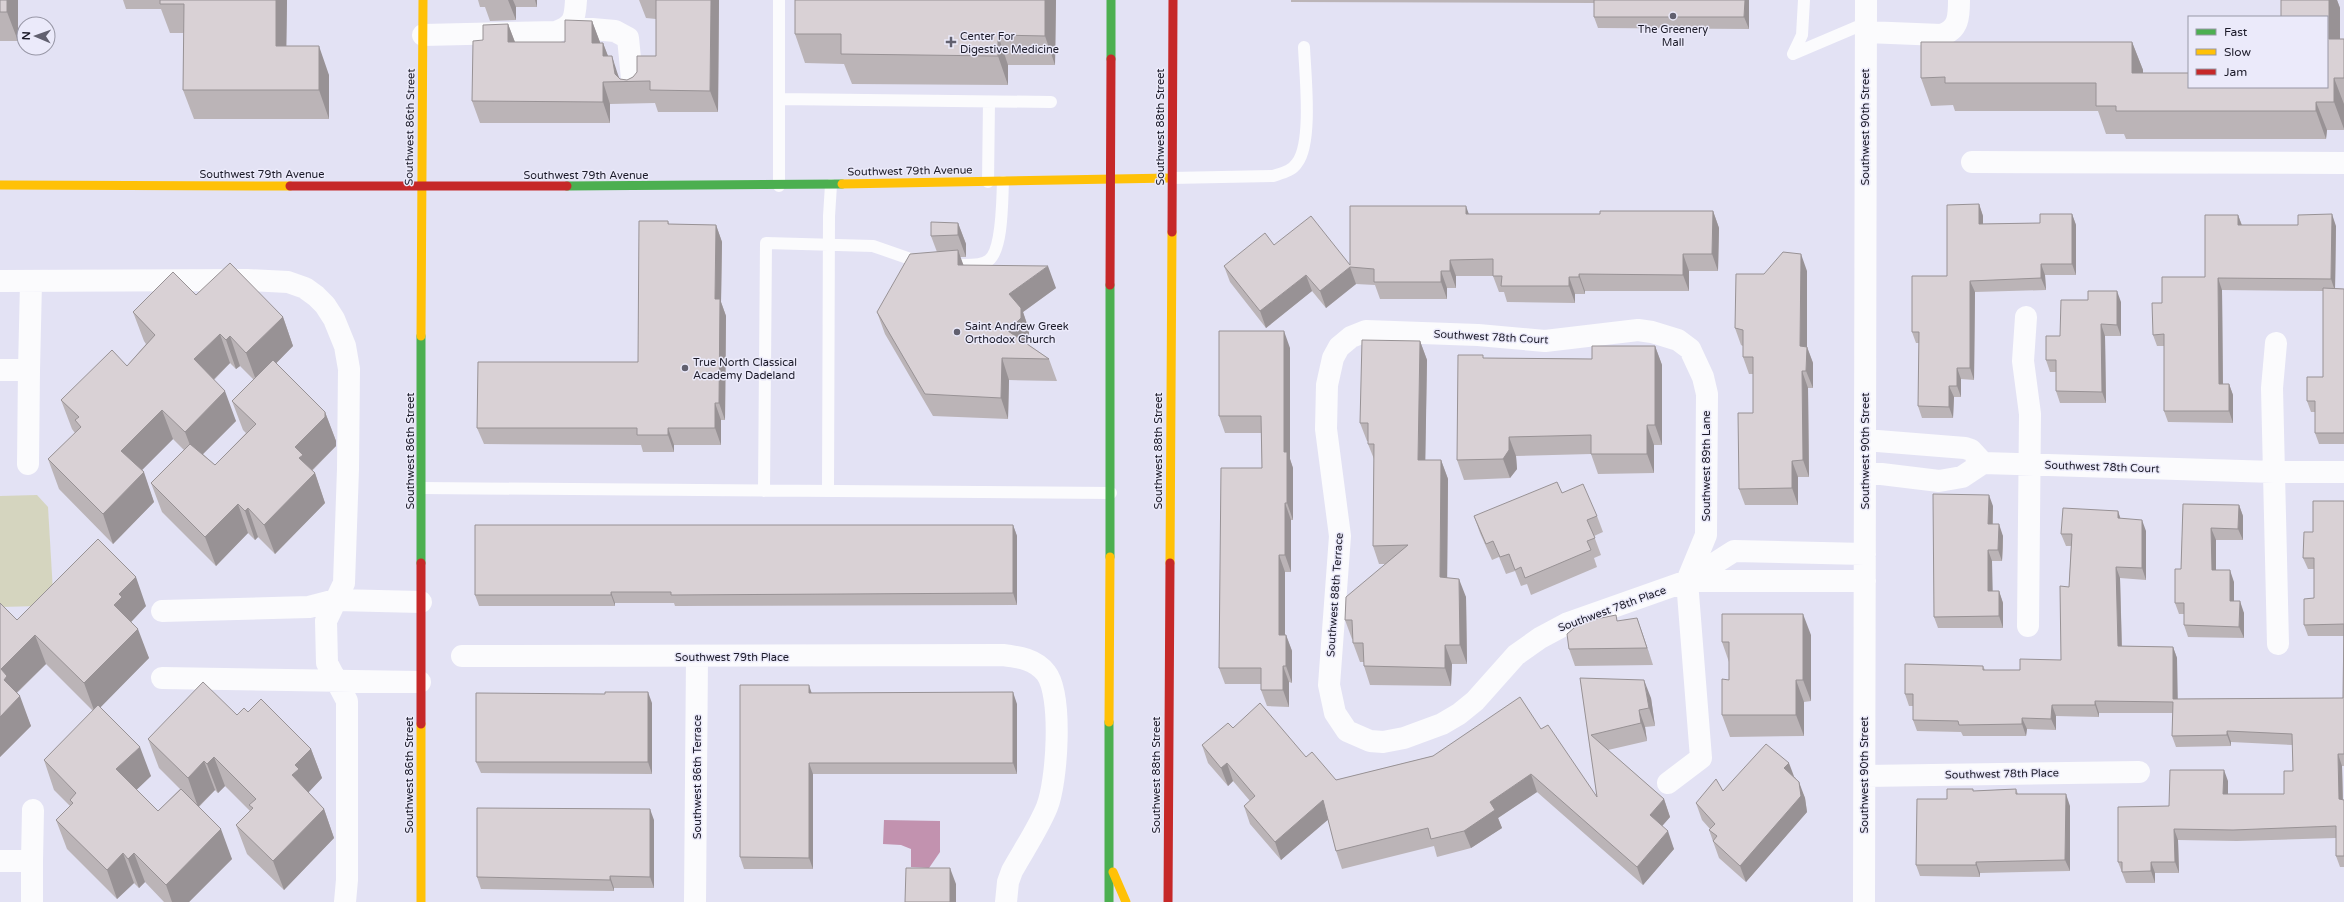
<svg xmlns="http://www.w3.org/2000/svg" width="2344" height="902" font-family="'Varela Round',sans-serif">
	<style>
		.green { fill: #d5d5bf }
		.water { fill: #c292af }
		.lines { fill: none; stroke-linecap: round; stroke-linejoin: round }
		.lane { stroke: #fbfbfd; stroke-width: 12 }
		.street { stroke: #fbfbfd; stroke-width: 22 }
		.fast { stroke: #4caf50; stroke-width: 9 }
		.slow { stroke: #ffc107; stroke-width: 9 }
		.jam { stroke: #c62828; stroke-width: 9 }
		.wall { fill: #bbb4b7; fill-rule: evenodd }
		.shaded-wall { fill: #989295 }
		.building { fill: #d9d1d5; stroke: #989295 }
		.poi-dot { fill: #61606f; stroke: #ebeafa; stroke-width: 1.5 }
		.labels { text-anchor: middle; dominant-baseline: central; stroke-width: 3; stroke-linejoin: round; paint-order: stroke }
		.poi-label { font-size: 11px; fill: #1b1a28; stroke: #ebeafa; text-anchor: start }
		.street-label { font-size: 11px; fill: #1b1a28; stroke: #ebeafa }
	</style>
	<rect width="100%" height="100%" fill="#e3e2f4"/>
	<!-- green -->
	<path class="green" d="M37,495L48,507L53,592L40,606L0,607V496Z"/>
	<!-- water -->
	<path class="water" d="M884,820L940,821V852L929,868L911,867V849L901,845L883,844Z"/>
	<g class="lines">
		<!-- lane -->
		<path class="lane" d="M1793,54L1866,23
			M1793,54L1802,35L1804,0
			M779,99L1051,102
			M1171,178L1273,176C1282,173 1292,171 1297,163C1313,143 1305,73 1304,47
			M988,182L989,102
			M779,186V0
			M946,265C958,264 980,268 989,260C1003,249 1002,199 1003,182
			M422,488L1111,493
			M764,491L766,243L873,246L922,263
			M828,491L829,216L831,185"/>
		<!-- street -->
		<path class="street" d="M569,27L615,31L628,38L633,89
			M1866,32L1941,35C1959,30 1959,16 1959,0
			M423,35L556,32C574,25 575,19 576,0
			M1972,162L2344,163
			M0,281L247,280L288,282L305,288L316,296L325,305L334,319L345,346L349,369L348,469L344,583L326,621L327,663L347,701V880L345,902
			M2026,317L2023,361L2030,414L2028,626
			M2276,343L2272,388L2278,644
			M0,370H29L31,282
			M1865,440L1965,448L1971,450L1983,463
			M28,464L29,370
			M1865,472L1939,481L1962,477L1983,463L2274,472H2344
			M1687,581H1865
			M162,611L309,607L336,600L421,602
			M462,656L1003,655C1019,657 1035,659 1046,673C1063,695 1057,782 1047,807C1038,829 1023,851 1012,871L1008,882L1006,902
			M162,678L420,682
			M1865,776L2139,772
			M1668,783L1701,758L1687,581L1706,535L1707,394L1703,377L1690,349L1678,340L1652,332L1638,330L1545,341L1478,335L1366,331L1351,337L1339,347L1333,358L1327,385L1326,429L1340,536L1329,685L1335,713L1347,731L1370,741L1383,742L1404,738L1442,724L1459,714L1475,701L1516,655L1540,638L1568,623L1687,581L1734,551L1865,554
			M0,861H32V902
			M32,861L33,810
			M695,902L697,657
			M1864,902L1866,0"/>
		<!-- fast -->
		<path class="fast" d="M1111,59V0
			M567,186L842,184
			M421,336V563
			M1110,557V285
			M1109,902V722"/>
		<!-- slow -->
		<path class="slow" d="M842,184L1171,178
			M0,185L290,186
			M421,336L423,0
			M1170,563L1172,232
			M1109,722L1110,557
			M421,724V902
			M1113,872L1126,902"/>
		<!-- jam -->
		<path class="jam" d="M290,186H567
			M1172,232L1173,0
			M1110,285L1111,59
			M421,563V724
			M1168,902L1170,563"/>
	</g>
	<!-- wall -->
	<path class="wall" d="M0,0H18V41H0Z
		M123,0H287L286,46L329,75V119H194L183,90L184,33H170L161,9H126Z
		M478,0H537V7H516V20L490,21L485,7H480Z
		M639,0H719L718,112H658L655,103L610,104V123H480L472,101L483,40L508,24L515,42H565L592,21L600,43H603L608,56L620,79L627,80L633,77L656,56V19L646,18Z
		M1056,0L1055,65H1008V85L852,84L844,64L805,63L795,34Z
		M1291,0H1749V29L1598,28L1594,17V3L1291,2Z
		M2281,0H2337L2340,8V39H2344V130H2327L2326,139H2126L2124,134H2106L2098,111H1955L1953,105L1931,106L1921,78L2132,42L2143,70V73L2327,87V17Z
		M1979,204L1983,216V224L2040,223L2072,214L2076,225V275H2045L2046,290L1975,292L1974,380L1961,379V397H1954L1953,418H1922L1918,406L1919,343H1916L1912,332L1947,276Z
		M1713,211L1719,228L1718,271H1689V291H1585V294H1575V303L1507,302L1504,292H1499L1493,276H1456V288H1447V299H1380L1375,285L1356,284L1326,308L1312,291L1266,328L1230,282L1224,266L1274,245L1350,265L1469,214H1600Z
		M2238,215L2242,225L2336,226L2335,288L2344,289V444H2319L2315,433V412H2311L2307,401L2323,377V291L2222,290L2223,384H2229L2233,395V423L2168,422L2164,411V346H2157L2153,335L2162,303L2205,277Z
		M668,221L669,224L716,225L722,242L721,302L726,316L725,420H721V445H674V452H643L641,445L484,444L477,428L638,362Z
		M958,223L966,244V257H960L963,265L1056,288L1023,312L1029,330V339L1026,343L1049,359L1057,381L1009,380L1008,419L933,416L885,334L877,312L937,252L931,236Z
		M1807,271V347L1813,363V388H1808L1809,477H1798V505H1745L1739,489L1753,413V374H1749L1743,357V346L1741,345L1735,328L1764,274Z
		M196,295L283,317L293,346L276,363L325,412L336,441V446L312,471L315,473L325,503L275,554L258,537L255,540L248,533L216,566L162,512L151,483L184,450L173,439L142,470L154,502L113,544L59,489L48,459L75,433L72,429L61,400L127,366L146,344L144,341L133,312ZM230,363L236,369L240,366L254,380L232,401L243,430L246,433L215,465L203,454L236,421L214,380Z
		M2121,302V336H2105L2106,403H2060L2056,391V372H2050L2046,360Z
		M1420,341L1427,360L1425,460H1441L1448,479L1447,578L1466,597L1467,664H1452L1451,686L1370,685L1364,666V662H1360L1353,643V639H1352L1345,620L1385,564H1379L1373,546L1374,459L1368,444V441H1367L1360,423Z
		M1655,346L1662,365V445H1654V473L1598,474L1591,454L1516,456L1517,469L1510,478L1464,480L1457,460L1484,358L1592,359Z
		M1290,348V459L1293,468V520H1291V572H1285V635H1286L1292,651V683L1289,682V707L1267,706L1261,690V684H1225L1219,668L1262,468L1261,433H1225L1219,416Z
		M1562,493L1597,516L1603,532L1594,536L1601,555L1594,558L1597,567L1531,595L1527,584L1521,586L1515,571L1506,574L1499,557L1492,560L1480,533L1474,516Z
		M2344,501V766H2342L2343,800H2344V867H2340L2336,856V838L2237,841L2178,840L2179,873H2155V883H2126L2118,862L2169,806L2228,781V794H2284L2293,771V745L2231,742V746L2176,747L2172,736L2173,713H2099V717L2056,716V730L2027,729L2026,736H1963L1961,732L1917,731L1913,720V706H1909L1905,694L1983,666L1985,670H2020L2061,660L2069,587L2071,546H2066L2061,534L2118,511L2120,519L2146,531V580L2120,578L2122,646L2173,647L2177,658V699L2343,698L2344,636H2308L2304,625L2314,598V569H2308L2303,558L2313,532Z
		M2183,504L2239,505L2243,516V540H2216V570L2234,582V601L2244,613V638L2188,637L2184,625V614H2179L2175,603L2181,569Z
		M1993,506V524L2003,536V548L2002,561H1992V591H1999L2003,603V628H1938L1934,617Z
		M1013,525L1017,536V605L675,606L674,603H615V606H479L475,595Z
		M0,603L17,620L146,606L131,622L149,658L100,707L151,776L136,790L158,811L180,789L159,768L148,739L248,712L311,749L322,778L308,792L324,809L334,838L284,890L247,854L236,825L250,811L225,786L218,793L215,790L199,807L232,859L189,902H164L145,882L139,888L134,883L117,899L67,849L56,820L70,806L54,790L44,760L93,711L46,664L17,693L31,726L0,757Z
		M1637,618L1653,665L1575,666L1569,649Z
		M1811,635V701L1804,702V736L1730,737L1722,715L1729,680V662L1722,642Z
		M1580,678L1651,698L1655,726L1645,727L1647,741L1608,750L1664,799L1670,817L1662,826L1674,849L1643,885L1537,792L1498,818L1502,828L1471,848L1437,857L1434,846L1342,869L1336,851L1328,819L1281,860L1250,824L1244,806L1250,801L1233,781L1228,786L1208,763L1202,745L1233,728L1306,757L1336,780L1541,729L1597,797Z
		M812,693L1017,704V774H813V869H744L740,857Z
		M652,703V774L481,773L476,762Z
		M1795,777L1805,798L1807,812L1746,882L1719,858L1709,830L1710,829L1702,820L1696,803L1723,791Z
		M2016,789L2018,794L2070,806V871L1980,873V877L1920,876L1916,865L1947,799L1974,791Z
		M654,820V888H614V891L481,889L477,877Z"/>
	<!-- shaded-wall -->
	<path class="shaded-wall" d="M7,0H18V41L7,12Z
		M276,0H287L286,75L276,46Z
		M508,0H513L516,7V20Z
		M535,0H537V7Z
		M711,0H719L718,112L710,91Z
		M1045,0H1056L1055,65L1045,36Z
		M1745,0H1749V29L1744,17Z
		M2329,0H2337L2340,8V67L2329,39Z
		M592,21L600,42V64L592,43Z
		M508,24L516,45L508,42Z
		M998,35L1008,65V85L998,56Z
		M2132,42L2143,70V101L2132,73Z
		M603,43L611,64L603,56Z
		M319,46L329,75V119L319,90Z
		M612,56L619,78L620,82L615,74Z
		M2334,78L2344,104V129L2334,102Z
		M603,82L610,104V123L603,102Z
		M2316,102L2327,130L2326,139L2316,111Z
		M1979,204L1983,216V236L1979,224Z
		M1466,206L1472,223L1466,214Z
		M1713,211L1719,228L1718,271L1712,254Z
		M2072,214L2076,225V275L2072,264Z
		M2332,214L2336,226L2335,291L2331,279Z
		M2238,215L2242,226L2238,225Z
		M958,223L966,244V257L958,235Z
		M716,225L722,242L721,302L726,316L725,420L719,403L715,299Z
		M958,250L966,272L958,265Z
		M1683,254L1689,271V291L1683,275Z
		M1801,254L1807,271V363L1800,346Z
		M1450,260L1456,276V288L1450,271Z
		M2041,264L2045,275L2046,290L2041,278Z
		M1048,266L1056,288L1023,312L1029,330V339L1016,352L1008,331L1009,294Z
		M1350,267L1356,284L1326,308L1320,291Z
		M1441,271L1447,288V299L1441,282Z
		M1579,274L1585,291V294L1579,277Z
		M1306,275L1312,291L1266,328L1260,311Z
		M1569,277L1575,294V303L1569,286Z
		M2218,278L2222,290L2223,395L2219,384Z
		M1970,281L1975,292L1974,380L1970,368Z
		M2117,291L2121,302V336L2117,325Z
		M283,317L293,346L257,383L246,353Z
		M2101,324L2105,336L2106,403L2102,392Z
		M1284,331L1290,348V459L1293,468V520L1287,503L1284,452Z
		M220,334L230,363L204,389L194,359Z
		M230,336L240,366L236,369L226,340Z
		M1420,341L1427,360L1425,479L1418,460Z
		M1655,346L1662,365V445L1655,425Z
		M1807,347L1813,363V388L1806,371Z
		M1002,358L1009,380L1008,419L1001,398Z
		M1957,368L1961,379V397L1957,386Z
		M1802,371L1808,388L1809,477L1803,460Z
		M2229,384L2233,395V423L2229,411Z
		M1949,386L1954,397L1953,418L1949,407Z
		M225,391L236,421L196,461L185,432Z
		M715,403L721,420V445L715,428Z
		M162,410L173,439L132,480L121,451Z
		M325,412L336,441V446L309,473H315L325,503L275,554L264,525L295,447Z
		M1647,425L1654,445V473L1647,454Z
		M668,428L674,445V452L668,435Z
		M1509,437L1516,456L1517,469L1510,478L1503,459Z
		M1441,460L1448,479L1447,596L1440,577Z
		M1792,461L1798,477V505L1792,488Z
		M144,472L154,502L113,544L103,514Z
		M1989,495L1993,506L1992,535L1988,524Z
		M1285,503L1291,520V572L1285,555Z
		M238,504L248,533L216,566L205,537Z
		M2239,505L2243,516V540L2238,529Z
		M248,508L258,537L255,540L245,511Z
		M2118,511L2122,523L2118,518Z
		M2142,520L2146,531V580L2142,568Z
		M1999,524L2003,536L2002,561L1998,550Z
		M1013,525L1017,536V605L1013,593Z
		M2211,528L2216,540V581L2212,570Z
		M1988,550L1992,561L1993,603L1988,591Z
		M1279,555L1285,572V651L1279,635Z
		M2116,567L2120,578L2122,657L2118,646Z
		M2230,570L2234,582V612L2230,601Z
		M136,577L146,606L131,622L114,605L119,594Z
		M1459,579L1466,597L1467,664L1460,645Z
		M1999,591L2003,603V628L1999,616Z
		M611,592L615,603V606L611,595Z
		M2240,601L2244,613V638L2239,627Z
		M1803,614L1811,635V701L1803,680Z
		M1637,618L1643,635L1653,665L1647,648Z
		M138,629L149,658L95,713L84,683Z
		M35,635L46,664L14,695L20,696L31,726L0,757V717L4,680L1,669Z
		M1286,635L1292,651V683L1286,666Z
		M1445,645L1452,664L1451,686L1445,668Z
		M2173,647L2177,658L2178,710L2173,699Z
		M1283,666L1289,682V707L1283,690Z
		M1644,680L1651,698L1655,726L1649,708Z
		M1796,680L1804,702V736L1796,715Z
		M809,685L813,697L809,693Z
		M648,692L652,703V774L648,762Z
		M1013,692L1017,704V774L1013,763Z
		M2095,701L2099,713V717L2095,705Z
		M2052,705L2056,716V730L2051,719Z
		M1639,710L1645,727L1647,741L1641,723Z
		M2022,718L2027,729L2026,736L2022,724Z
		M2227,731L2231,742V746L2227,735Z
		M140,747L151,776L127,799L116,769Z
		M311,749L322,778L308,793L292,775L295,765Z
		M2338,754L2342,766L2343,811L2339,799Z
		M214,757L225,786L218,793L207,764Z
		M204,761L215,790L198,807L188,778Z
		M809,763L813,774V869L809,858Z
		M1227,763L1233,781L1228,786L1221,768Z
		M1789,763L1795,779L1784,768Z
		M2224,770L2228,781V806L2223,794Z
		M1531,774L1537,792L1498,818L1502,828L1471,848L1464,831L1490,802Z
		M1799,782L1805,798L1807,812L1746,882L1740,866Z
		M2066,794L2070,806V871L2065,860Z
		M1664,799L1670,817L1656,833L1650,815Z
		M1323,800L1330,818L1281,860L1275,842Z
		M324,809L334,838L284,890L273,861Z
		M650,809L654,820V888L650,877Z
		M221,829L232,859L189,902H172L166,885Z
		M2174,829L2178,840L2179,873L2175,862Z
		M1668,831L1674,849L1643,885L1637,867Z
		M123,853L134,883L117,899L107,870Z
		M134,853L145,882L139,888L128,859Z
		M1976,862L1980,873V877L1976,865Z
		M2151,862L2155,873V883L2151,871Z
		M950,868L956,884V902H950Z
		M610,876L614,888V891L610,880Z"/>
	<!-- building -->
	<path class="building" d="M0,0H7V12H0Z
		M160,0H276V46H319V90H183L184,4H160Z
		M656,0H711L710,91L650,90V81L603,82V102L472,101L473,41L483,40V25L508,24V42H565V20L592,21V43H603V56H612L615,74L620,79L627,80L633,77L637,72V56H656Z
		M795,0H1045V36L998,35V56L841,54V34H795Z
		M1594,0H1745L1744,17H1594Z
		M2281,0H2329V39H2344V78H2334V102H2316V111H2116V106H2096V83H1945V77L1921,78V42H2132V73H2189V87H2327V17H2281Z
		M1979,204V224L2040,223V214H2072V264H2041V278L1970,281V368H1957V386H1949V407L1918,406L1919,332H1912V276H1947V205Z
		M1350,206H1466V214H1600V211H1713L1712,254H1683V275L1579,274V277H1569V286H1501L1502,276H1493V259L1450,260V271H1441V282H1374V269L1350,267L1320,291L1306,275L1260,311L1224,266L1265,233L1274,245L1311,216L1350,265Z
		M2332,214L2331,279L2218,278L2219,384H2229V411H2164V334L2153,335L2152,303H2162V277H2205V215H2238V225H2298V215Z
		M639,221H668V224L716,225L715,299H720L719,403H715V428H668V435H637V428H477L478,362H638Z
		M931,222L958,223V235L931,236Z
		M958,250V265L1048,266L1009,294L1021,308V318L1008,331L1049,359L1002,358L1001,398L925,394L877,312L910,254Z
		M1783,252L1801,254L1800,346L1807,347L1806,371H1802L1803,460L1792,461V488L1739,489L1738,413H1753V357H1743V330L1735,328L1736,274H1764Z
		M230,263L283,317L246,353L230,336L226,340L220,334L194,359L225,391L185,432L162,410L121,451L144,472L103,514L48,459L81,427L75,420L79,417L61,400L112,350L127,366L155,335L133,312L173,272L196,295Z
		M2323,288L2344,289V433H2315V401H2307V377H2323Z
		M2088,291H2117V325L2101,324L2102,392L2056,391V360H2046V336H2060L2061,300H2088Z
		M1219,331H1284V452H1287V503H1285V555H1279V635H1286V666H1283V690H1261V668H1219L1221,468H1262L1261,416H1219Z
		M1362,340L1420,341L1418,460H1441L1440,577L1459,579L1460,645H1445V668L1364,666L1363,643H1353L1352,620H1345L1346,597L1408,545L1373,546L1374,444H1368V423H1360Z
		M1592,346H1655V425H1647V454H1591V435L1509,437V450L1503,459L1457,460L1458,355H1483V358L1592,359Z
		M273,360L325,412V417L295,447L303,455L299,458L315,473L264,525L248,508L245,511L238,504L205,537L151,483L190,444L215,465L256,424L232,401Z
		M1557,482L1562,493L1583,484L1597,516L1587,520L1595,538L1587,541L1591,550L1525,578L1521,567L1515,570L1509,554L1500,557L1493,541L1486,544L1474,516Z
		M1933,494L1989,495L1988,524H1999L1998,550H1988V591H1999V616L1934,617Z
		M2313,501H2344V754H2338L2339,799L2344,800V856H2336V826L2233,830L2174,829L2175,862H2151V871L2122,872V862H2118V807L2169,806L2170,770H2224L2223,794H2284V771H2293L2292,734L2227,731V735L2172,736L2173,702L2095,701V705H2052L2051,719L2022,718V724L1959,725L1958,721L1913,720V694H1905V664L1983,666V670H2020V659L2061,660L2060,586L2069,587L2072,534H2061L2063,508L2118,511V518L2142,520V568L2116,567L2118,646L2173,647V699L2343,698L2344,624L2304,625V599L2314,598V558H2303L2304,532H2313Z
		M2183,504L2239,505L2238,529L2211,528L2212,570H2230V601H2240L2239,627L2184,625V603H2175V569H2181Z
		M475,525H1013V593L671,595V592H611V595H475Z
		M98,539L136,577L119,594L122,597L114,605L138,629L84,683L35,635L1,669L7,676L4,680L20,696L0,717V603L17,620Z
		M1722,614H1803V680H1796V715H1722V679L1729,680V642H1722Z
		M1616,615L1617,621L1637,618L1647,648L1569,649L1567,634L1581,622Z
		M1580,678L1644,680L1649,708L1639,710L1641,723L1591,735L1664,799L1650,815L1668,831L1637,867L1531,774L1490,802L1495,810L1464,831L1431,839L1428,828L1336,851L1323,800L1275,842L1244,806L1255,796L1227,763L1221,768L1202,745L1228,723L1233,728L1260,703L1306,757L1312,752L1336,780L1433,756L1520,697L1541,729L1548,725L1597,797Z
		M203,682L237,715L244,708L248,712L261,699L311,749L295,765L299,769L292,775L324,809L273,861L236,825L253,808L249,805L256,799L214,757L207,764L204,761L188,778L148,739Z
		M740,685H809V693L1013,692V763H809V858L740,857Z
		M605,692H648V762H476V693L605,694Z
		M98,705L140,747L116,769L158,811L181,789L221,829L166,885L134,853L128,859L123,853L107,870L56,820L73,803L70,800L76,793L44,760Z
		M1766,744L1789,763L1784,768L1799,782L1801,796L1740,866L1713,841L1717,836L1709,830L1715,824L1696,803L1716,779L1723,791Z
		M1947,789H1973V791L2016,789V794H2066L2065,860L1976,862V865H1916L1917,799H1947Z
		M477,808L650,809V877L610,876V880L477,877Z
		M906,868H950V902H905Z"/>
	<!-- markers -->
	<g class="poi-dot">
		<circle cx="1673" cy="16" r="4"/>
		<path d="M949 36h4v4h4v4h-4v4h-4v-4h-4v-4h4z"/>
		<circle cx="957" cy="332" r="4"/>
		<circle cx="685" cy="368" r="4"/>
	</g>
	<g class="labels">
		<!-- poi labels -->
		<g class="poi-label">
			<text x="1673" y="29" text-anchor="middle">The Greenery<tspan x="1673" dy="13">Mall</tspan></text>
			<text x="960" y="36">Center For<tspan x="960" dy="13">Digestive Medicine</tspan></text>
			<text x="965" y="326">Saint Andrew Greek<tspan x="965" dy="13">Orthodox Church</tspan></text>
			<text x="693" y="362">True North Classical<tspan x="693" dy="13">Academy Dadeland</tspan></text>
		</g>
		<!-- street labels -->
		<g class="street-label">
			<text transform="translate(410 127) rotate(-89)">Southwest 86th Street</text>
			<text transform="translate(1160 127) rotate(-90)">Southwest 88th Street</text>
			<text transform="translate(1865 127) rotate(-90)">Southwest 90th Street</text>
			<text transform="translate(910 171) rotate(-1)">Southwest 79th Avenue</text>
			<text x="262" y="174">Southwest 79th Avenue</text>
			<text x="586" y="175">Southwest 79th Avenue</text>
			<text transform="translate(1491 337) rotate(3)">Southwest 78th Court</text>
			<text transform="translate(410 451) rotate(-90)">Southwest 86th Street</text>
			<text transform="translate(1158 451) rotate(-90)">Southwest 88th Street</text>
			<text transform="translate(1865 451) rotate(-90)">Southwest 90th Street</text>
			<text transform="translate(1706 466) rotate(-90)">Southwest 89th Lane</text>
			<text transform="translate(2102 467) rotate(2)">Southwest 78th Court</text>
			<text transform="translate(1335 595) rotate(-86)">Southwest 88th Terrace</text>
			<text transform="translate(1612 609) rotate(-20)">Southwest 78th Place</text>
			<text x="732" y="657">Southwest 79th Place</text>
			<text transform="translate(2002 774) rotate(-1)">Southwest 78th Place</text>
			<text transform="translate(409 775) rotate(-90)">Southwest 86th Street</text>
			<text transform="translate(1156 775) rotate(-90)">Southwest 88th Street</text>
			<text transform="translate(1864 775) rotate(-90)">Southwest 90th Street</text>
			<text transform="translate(697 777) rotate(-90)">Southwest 86th Terrace</text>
		</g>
	</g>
	<!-- legend -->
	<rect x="2188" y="16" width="140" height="72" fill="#ebeafa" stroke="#9897a6"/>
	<rect x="2196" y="29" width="20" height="6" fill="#4caf50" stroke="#9897a6"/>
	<text x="2224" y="36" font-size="12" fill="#1b1a28">Fast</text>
	<rect x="2196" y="49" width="20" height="6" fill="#ffc107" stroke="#9897a6"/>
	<text x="2224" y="56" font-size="12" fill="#1b1a28">Slow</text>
	<rect x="2196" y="69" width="20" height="6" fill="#c62828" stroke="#9897a6"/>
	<text x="2224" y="76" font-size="12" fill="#1b1a28">Jam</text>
	<!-- north arrow -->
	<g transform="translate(36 36) rotate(272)"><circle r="19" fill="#ebeafa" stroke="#9897a6"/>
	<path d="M0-3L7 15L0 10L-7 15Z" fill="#61606f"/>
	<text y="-6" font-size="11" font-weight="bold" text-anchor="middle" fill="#1b1a28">N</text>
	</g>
</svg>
